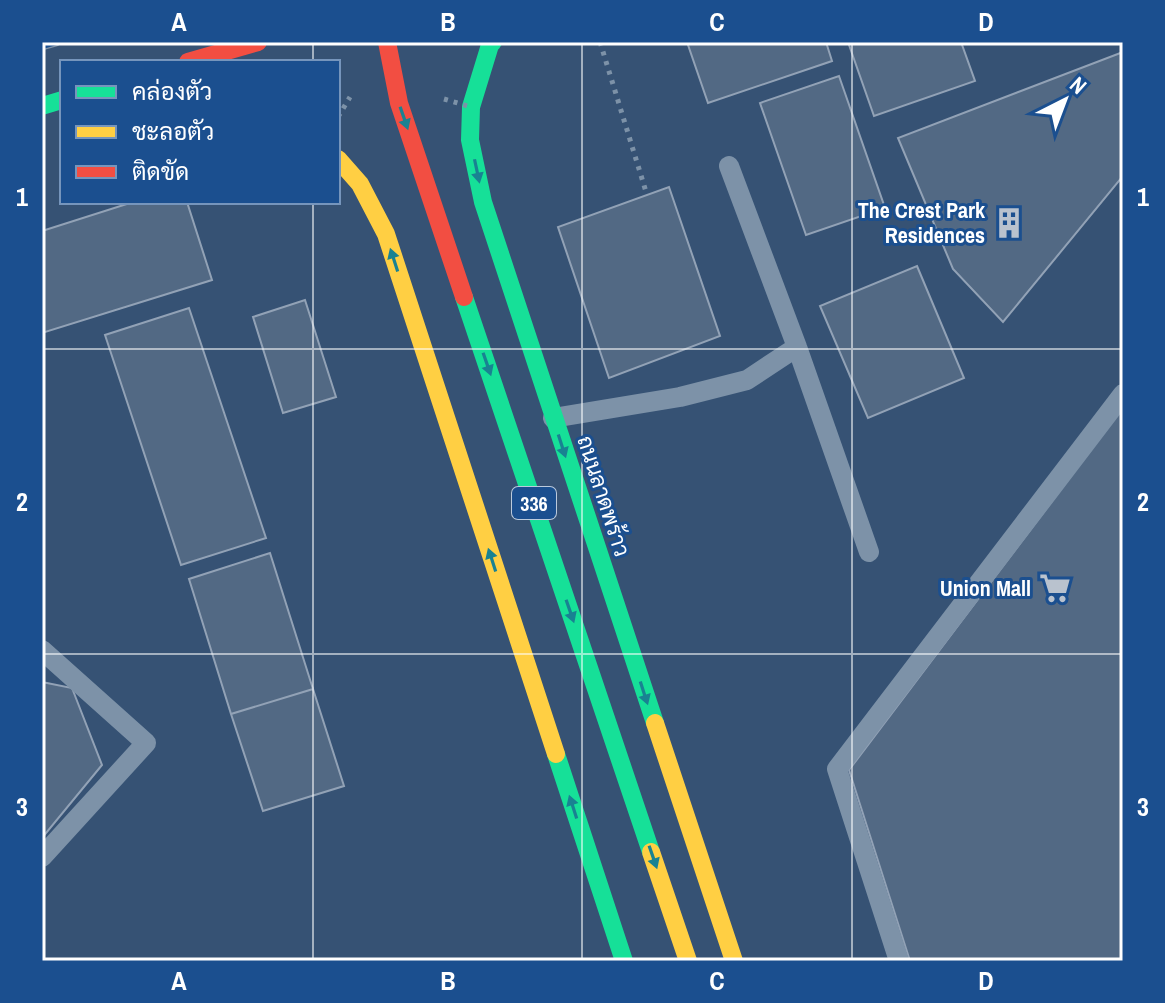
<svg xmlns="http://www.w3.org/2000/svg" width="1165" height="1003" font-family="'Archivo Narrow',Sarabun,sans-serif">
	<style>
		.building { fill: #526984; stroke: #92a2b6; stroke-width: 2 }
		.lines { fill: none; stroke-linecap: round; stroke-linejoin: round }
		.path { stroke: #7d92a8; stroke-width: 5; stroke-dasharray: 4 6; stroke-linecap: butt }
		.lane { stroke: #7d92a8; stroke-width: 20 }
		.fast { stroke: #16e098; stroke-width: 18 }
		.slow { stroke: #ffcf43; stroke-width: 18 }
		.jam { stroke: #f24e42; stroke-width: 18 }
		.rail-casing { stroke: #7e92a7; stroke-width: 9 }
		.rail { stroke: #1b4f8f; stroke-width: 6; stroke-dasharray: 18; stroke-linecap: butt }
		.path-bridge { stroke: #7d92a8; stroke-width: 5; stroke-dasharray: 4 6; stroke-linecap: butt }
		.fast-bridge { stroke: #16e098; stroke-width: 18 }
		.slow-bridge { stroke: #ffcf43; stroke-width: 18 }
		.jam-bridge { stroke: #f24e42; stroke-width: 18 }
		.oneway { fill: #198292 }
		.grid { fill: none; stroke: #fff; stroke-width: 2; stroke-opacity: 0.55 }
		.labels { text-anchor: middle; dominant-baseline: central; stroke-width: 6; stroke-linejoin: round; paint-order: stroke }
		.shield { fill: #1b4f8f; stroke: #bbcadd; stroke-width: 2 }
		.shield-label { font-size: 20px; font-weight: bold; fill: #fff }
		.poi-label { font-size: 22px; font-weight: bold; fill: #fff; stroke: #1b4f8f; text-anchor: end }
		.street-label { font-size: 22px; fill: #fff; stroke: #1b4f8f }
		.neatline { fill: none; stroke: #fff; stroke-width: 3 }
		.grid-label { font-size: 26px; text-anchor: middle; font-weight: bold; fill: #fff }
	</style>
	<rect width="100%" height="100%" fill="#365274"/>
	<!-- building -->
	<path class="building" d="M687,42H826L832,61L708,103Z
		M848,42H961L975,81L874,116Z
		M1123,52V176L1003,322L953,269L898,138Z
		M839,76L885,208L806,235L760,103Z
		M669,187L720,336L609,378L558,227Z
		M133,202H187L212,280L42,333V231Z
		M917,266L964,378L868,418L820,306Z
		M305,300L336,397L283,413L253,317Z
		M189,308L266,538L181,565L105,335Z
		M1123,407V961H910L849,770Z
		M270,553L313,689L231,714L189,579Z
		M42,682L72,688L102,765L42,838Z
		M313,689L344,786L263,811L231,714Z"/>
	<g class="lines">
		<!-- path -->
		<path class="path" d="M600,42L647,195"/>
		<!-- lane -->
		<path class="lane" d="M729,166L797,347L869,552
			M553,418L680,397L747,380L797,347
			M42,650L146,743L42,857
			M899,961L837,769L1123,394"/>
		<!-- fast -->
		<path class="fast" d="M493,42L490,45L471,107L470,140L483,202L655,723
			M42,106L62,100
			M556,754L624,961"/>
		<!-- slow -->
		<path class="slow" d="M338,159L360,184L386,234L556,754
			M655,723L734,961"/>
		<!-- jam -->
		<path class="jam" d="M188,62L258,42"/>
		<defs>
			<path id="rail" d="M42,46L56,42"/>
		</defs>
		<!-- rail casing -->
		<use href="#rail" class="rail-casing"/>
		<!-- rail -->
		<use href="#rail" class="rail"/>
		<!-- path-bridge -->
		<path class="path-bridge" d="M444,99L471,107
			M338,117L350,97"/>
		<!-- fast-bridge -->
		<path class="fast-bridge" d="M464,297L651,852"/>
		<!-- slow-bridge -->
		<path class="slow-bridge" d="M651,852L688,961"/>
		<!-- jam-bridge -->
		<path class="jam-bridge" d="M387,42L399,103L464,297"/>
	</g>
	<!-- one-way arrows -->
	<defs><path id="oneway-solid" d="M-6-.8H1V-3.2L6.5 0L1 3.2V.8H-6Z" transform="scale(2)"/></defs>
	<g class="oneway">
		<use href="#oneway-solid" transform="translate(404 118) rotate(71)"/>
		<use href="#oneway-solid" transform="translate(477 171) rotate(78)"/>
		<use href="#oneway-solid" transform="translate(394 260) rotate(-108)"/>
		<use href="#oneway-solid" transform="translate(487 364) rotate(71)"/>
		<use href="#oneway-solid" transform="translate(562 446) rotate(72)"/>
		<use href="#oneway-solid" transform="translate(492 560) rotate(-108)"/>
		<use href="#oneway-solid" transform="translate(570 611) rotate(71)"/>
		<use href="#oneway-solid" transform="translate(644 693) rotate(72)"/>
		<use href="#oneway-solid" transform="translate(573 807) rotate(-108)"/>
		<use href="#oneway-solid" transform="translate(653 857) rotate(71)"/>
	</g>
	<!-- grid -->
	<path class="grid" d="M313,42V62M582,42V961M852,42V961M313,202V961M42,349H1123M42,654H1123"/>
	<!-- icons -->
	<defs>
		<symbol id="building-bare" viewBox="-9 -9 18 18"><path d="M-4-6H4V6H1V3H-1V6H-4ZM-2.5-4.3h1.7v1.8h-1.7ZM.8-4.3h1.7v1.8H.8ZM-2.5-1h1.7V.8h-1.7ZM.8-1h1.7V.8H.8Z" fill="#b9c2ce" stroke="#1b4f8f" stroke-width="2.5" paint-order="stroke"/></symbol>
		<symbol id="supermarket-bare" viewBox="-9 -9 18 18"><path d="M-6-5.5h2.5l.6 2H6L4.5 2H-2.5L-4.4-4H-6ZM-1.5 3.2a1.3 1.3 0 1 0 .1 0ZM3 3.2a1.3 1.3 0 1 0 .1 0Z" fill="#b9c2ce" stroke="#1b4f8f" stroke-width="2.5" paint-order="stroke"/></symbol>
	</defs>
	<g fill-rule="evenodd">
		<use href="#building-bare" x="987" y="201" width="44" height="44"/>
		<use href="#supermarket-bare" x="1033" y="566" width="44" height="44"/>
	</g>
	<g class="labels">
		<!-- shield labels -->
		<rect class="shield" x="512" y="487" width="44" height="32" rx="6"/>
		<g class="shield-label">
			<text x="534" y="503">336</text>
		</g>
		<!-- poi labels -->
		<g class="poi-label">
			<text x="985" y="210">The Crest Park<tspan x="985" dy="25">Residences</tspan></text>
			<text x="1031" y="588">Union Mall</text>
		</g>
		<!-- street labels -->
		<g class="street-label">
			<text transform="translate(604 496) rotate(72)">ถนนลาดพร้าว</text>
		</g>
	</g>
	<!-- border -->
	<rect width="1165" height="1003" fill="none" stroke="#1b4f8f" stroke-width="88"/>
	<!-- legend -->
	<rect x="60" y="60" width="280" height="144" fill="#1b4f8f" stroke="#7695bc" stroke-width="2"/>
	<rect x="76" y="86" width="40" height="12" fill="#16e098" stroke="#7695bc" stroke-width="2"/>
	<text x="132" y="100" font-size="24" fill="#ffffff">คล่องตัว</text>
	<rect x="76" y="126" width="40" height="12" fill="#ffcf43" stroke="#7695bc" stroke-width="2"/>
	<text x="132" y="140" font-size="24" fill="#ffffff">ชะลอตัว</text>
	<rect x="76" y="166" width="40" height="12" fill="#f24e42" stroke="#7695bc" stroke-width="2"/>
	<text x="132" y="180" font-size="24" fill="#ffffff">ติดขัด</text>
	<!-- north arrow -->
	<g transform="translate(1065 100) rotate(42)" stroke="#1b4f8f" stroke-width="6" paint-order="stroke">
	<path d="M0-6L14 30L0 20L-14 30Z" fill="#ffffff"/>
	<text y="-12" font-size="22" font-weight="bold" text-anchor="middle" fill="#ffffff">N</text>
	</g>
	<rect x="44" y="44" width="1077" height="915" class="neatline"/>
	<g class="grid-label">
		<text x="179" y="31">A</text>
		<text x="448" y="31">B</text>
		<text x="717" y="31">C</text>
		<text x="986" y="31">D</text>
		<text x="22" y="206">1</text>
		<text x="1143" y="206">1</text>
		<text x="22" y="511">2</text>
		<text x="1143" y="511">2</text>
		<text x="22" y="816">3</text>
		<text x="1143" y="816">3</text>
		<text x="179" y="990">A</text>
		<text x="448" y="990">B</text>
		<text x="717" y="990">C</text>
		<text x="986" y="990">D</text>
	</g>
</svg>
